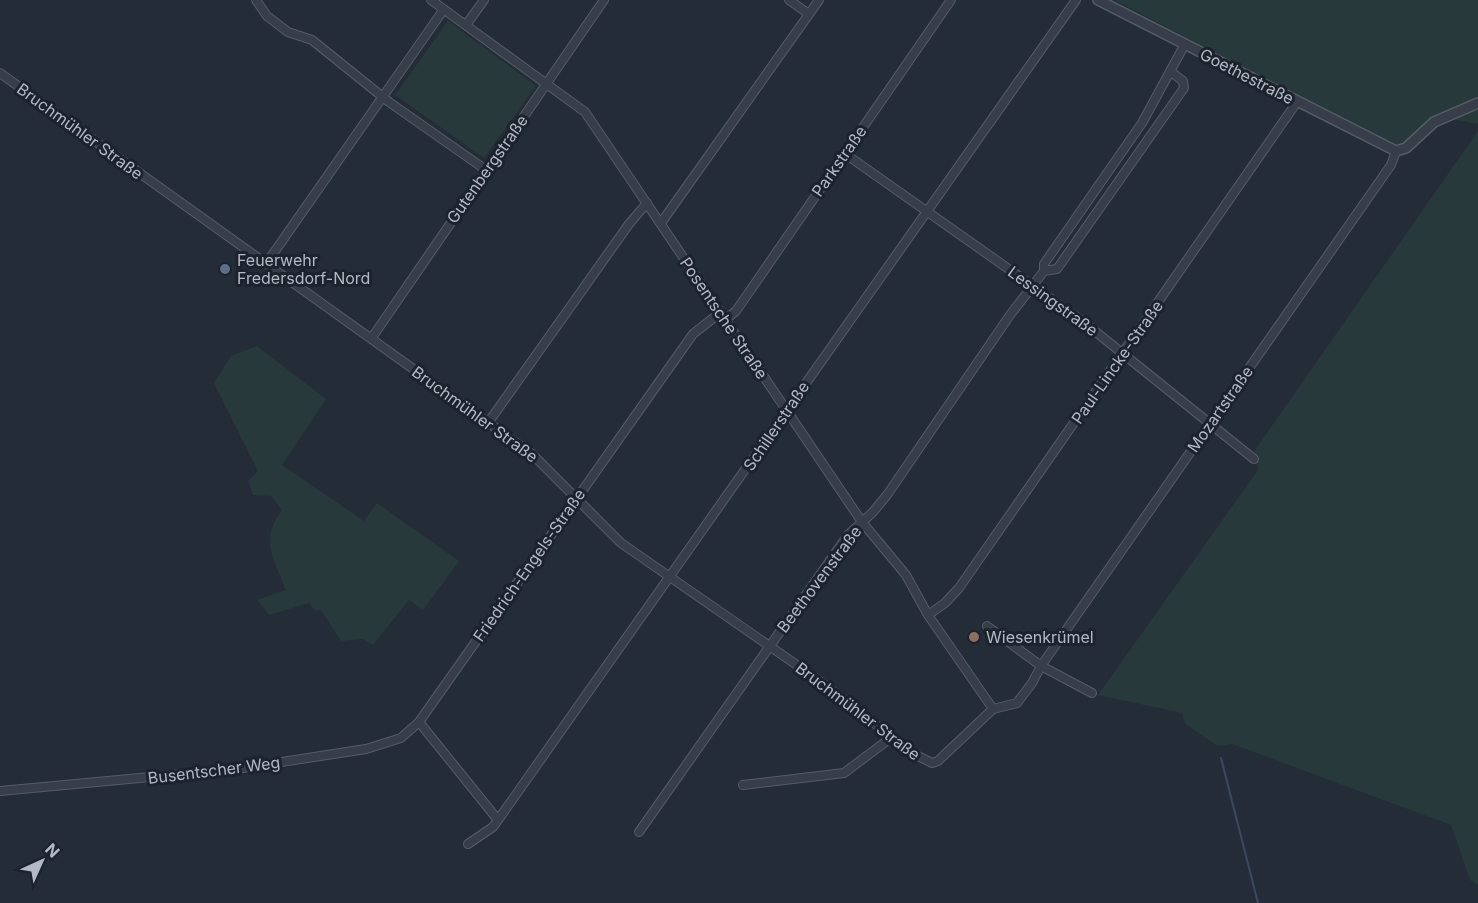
<svg xmlns="http://www.w3.org/2000/svg" width="1478" height="903" font-family="Inter,sans-serif">
	<style>
		.green { fill: #27393a }
		.lines { fill: none; stroke-linecap: round; stroke-linejoin: round }
		.stream { stroke: #3b4960; stroke-width: 2 }
		.minor-casing { stroke: #565c67; stroke-width: 10 }
		.tertiary-casing { stroke: #565c67; stroke-width: 12 }
		.minor { stroke: #373e49; stroke-width: 8 }
		.tertiary { stroke: #373e49; stroke-width: 9 }
		.service-dot { fill: #5c6f8a; stroke: #1d232d; stroke-width: 2 }
		.education-dot { fill: #8d6e63; stroke: #1d232d; stroke-width: 2 }
		.labels { text-anchor: middle; dominant-baseline: central; stroke-width: 6; stroke-linejoin: round; paint-order: stroke }
		.street-label { font-size: 16px; fill: #b3b9c5; stroke: #1d232d }
		.poi-label { font-size: 16px; fill: #b3b9c5; stroke: #1d232d; text-anchor: start }
	</style>
	<rect width="100%" height="100%" fill="#242c38"/>
	<!-- green -->
	<path class="green" d="M1114,0H1478V124L1437,116L1400,148Z
		M448,21L536,86L484,158L395,95Z
		M1478,131V885L1470,880L1451,825L1232,744L1218,746L1185,724L1182,713L1098,695L1258,470L1255,450Z
		M257,346L326,399L282,465L364,521L377,503L459,561L423,610L409,600L373,645L363,639L341,641L321,610L315,611L309,603L269,615L257,600L286,590C274,559 259,540 282,510L271,496L253,495L248,481L258,471L214,383L231,356Z"/>
	<g class="lines">
		<!-- stream -->
		<path class="stream" d="M1221,758L1258,903"/>
		<defs>
			<path id="minor" d="M256,0L267,16L288,32L312,40L389,102L486,170
				M431,0L585,112L862,522L906,575L928,615L993,709
				M789,0L809,14
				M466,25L484,0
				M0,73L532,454L621,543L817,679L914,754L932,763L938,761L993,709L1017,703L1032,683L1041,666L1391,165L1396,151
				M844,153L1081,320L1254,459
				M661,223L819,0
				M266,264L444,9
				M1044,271L1057,269L1184,88L1183,81L1171,72
				M726,319L736,311L951,0
				M371,339L604,0
				M488,423L629,224L647,203
				M928,615L945,603L959,588L1297,102
				M987,626L1041,666L1092,693
				M419,722L498,820
				M743,785L844,773L892,737
				M0,791L236,769L366,749L401,738L419,722L693,334L721,312
				M639,832L848,535L873,512L887,495L1010,315L1044,271V264L1142,123L1185,44
				M468,844L493,827L498,820L1076,0"/>
			<path id="tertiary" d="M1098,0L1396,151L1406,148L1434,122L1478,103"/>
		</defs>
		<!-- minor casing -->
		<use href="#minor" class="minor-casing"/>
		<!-- tertiary casing -->
		<use href="#tertiary" class="tertiary-casing"/>
		<!-- minor -->
		<use href="#minor" class="minor"/>
		<!-- tertiary -->
		<use href="#tertiary" class="tertiary"/>
	</g>
	<!-- markers -->
	<circle class="service-dot" cx="225" cy="269" r="6"/>
	<circle class="education-dot" cx="974" cy="637" r="6"/>
	<g class="labels">
		<!-- street labels -->
		<g class="street-label">
			<text transform="translate(1247 76) rotate(27)">Goethestraße</text>
			<text transform="translate(80 131) rotate(36)">Bruchmühler Straße</text>
			<text transform="translate(839 161) rotate(-55)">Parkstraße</text>
			<text transform="translate(487 169) rotate(-55)">Gutenbergstraße</text>
			<text transform="translate(1053 301) rotate(36)">Lessingstraße</text>
			<text transform="translate(724 318) rotate(56)">Posentsche Straße</text>
			<text transform="translate(1117 362) rotate(-55)">Paul-Lincke-Straße</text>
			<text transform="translate(1220 409) rotate(-55)">Mozartstraße</text>
			<text transform="translate(475 414) rotate(36)">Bruchmühler Straße</text>
			<text transform="translate(776 426) rotate(-56)">Schillerstraße</text>
			<text transform="translate(529 565) rotate(-55)">Friedrich-Engels-Straße</text>
			<text transform="translate(819 579) rotate(-53)">Beethovenstraße</text>
			<text transform="translate(858 711) rotate(37)">Bruchmühler Straße</text>
			<text transform="translate(214 770) rotate(-7)">Busentscher Weg</text>
		</g>
		<!-- poi labels -->
		<g class="poi-label">
			<text x="237" y="260">Feuerwehr<tspan x="237" dy="18">Fredersdorf-Nord</tspan></text>
			<text x="986" y="637">Wiesenkrümel</text>
		</g>
	</g>
	<!-- north arrow -->
	<g transform="translate(42 861) rotate(45)" stroke="#1d232d" stroke-width="4.5" paint-order="stroke">
	<path d="M0-4.5L10 22L0 15L-10 22Z" fill="#b3b9c5"/>
	<text y="-9" font-size="16" font-weight="bold" text-anchor="middle" fill="#b3b9c5">N</text>
	</g>
</svg>
